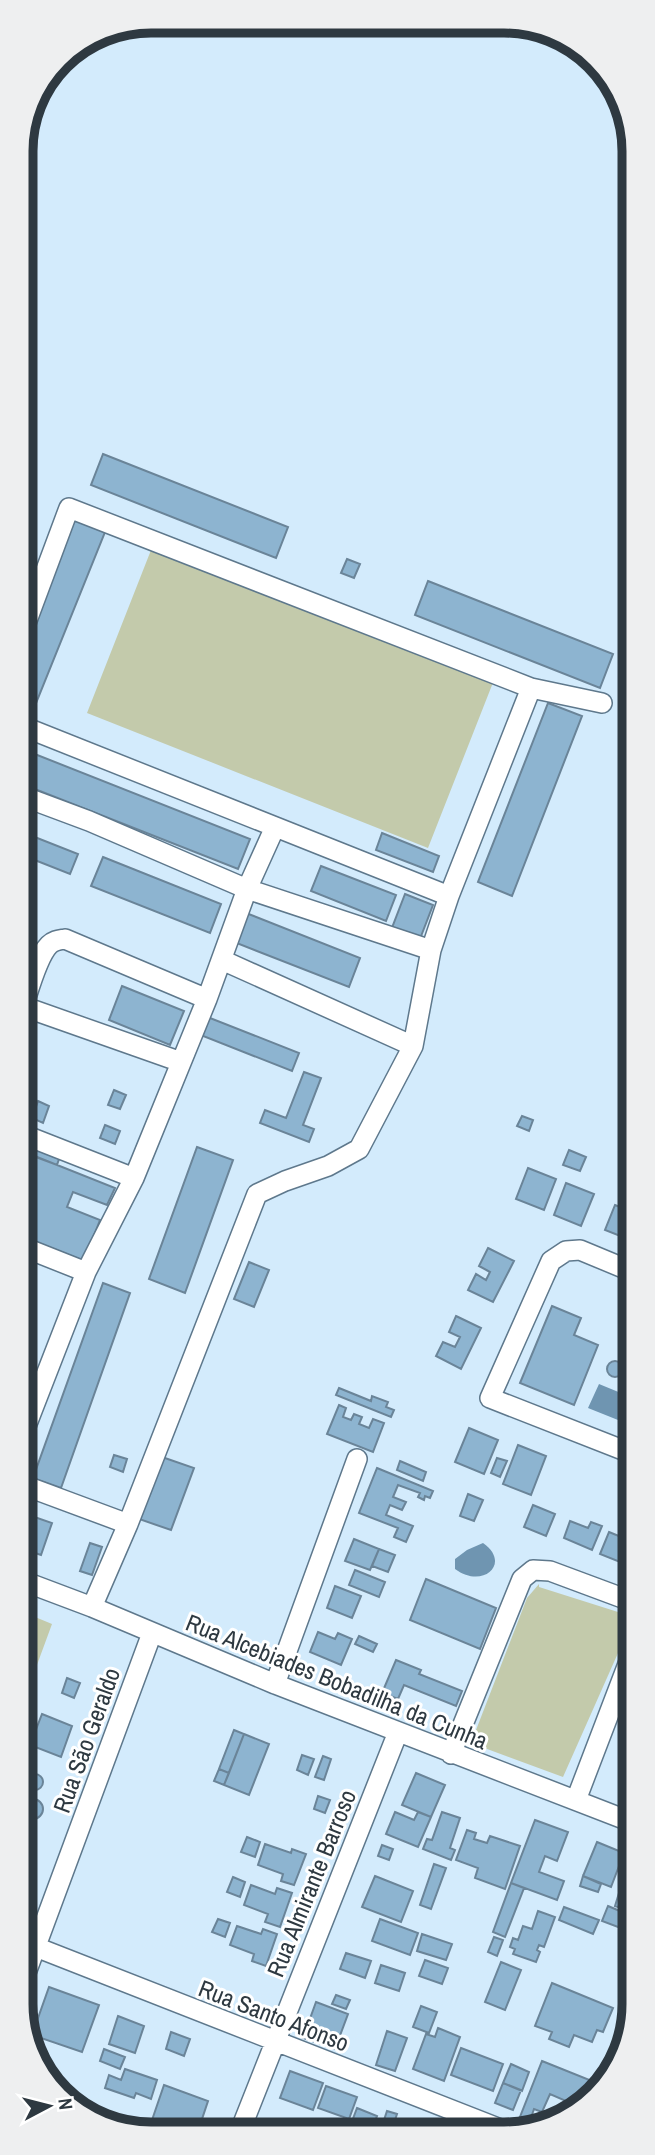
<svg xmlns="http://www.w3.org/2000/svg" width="655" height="2155" font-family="'Archivo Narrow',sans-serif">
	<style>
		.green { fill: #c3caab }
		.water { fill: #6f95b1 }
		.building { fill: #8db4d0; stroke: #6a8498; stroke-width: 2 }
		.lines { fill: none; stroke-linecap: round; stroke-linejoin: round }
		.minor-casing { stroke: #5e788c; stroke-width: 22 }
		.minor { stroke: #fff; stroke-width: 19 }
		.labels { text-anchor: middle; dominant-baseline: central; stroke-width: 6; stroke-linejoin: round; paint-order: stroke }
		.street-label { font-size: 24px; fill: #2e3941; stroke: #fff }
		.rim { fill: none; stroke: #2e3941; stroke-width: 9 }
	</style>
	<rect width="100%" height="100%" fill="#d3ebfc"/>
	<!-- green -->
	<path class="green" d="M153,545L494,680L428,848L87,713Z
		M539,1584V1587L618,1612L624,1619L626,1635L563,1777L471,1743L527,1598Z
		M23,1612L52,1624L23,1703Z"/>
	<!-- water -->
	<path class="water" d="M599,1384L633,1398V1426L588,1408Z
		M483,1543C512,1563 483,1590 455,1569V1559L467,1550Z"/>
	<!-- building -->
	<path class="building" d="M103,454L288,527L276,558L91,485Z
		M73,519L105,532L32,713L22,708V647Z
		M347,559L360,564L354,578L341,573Z
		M428,581L613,654L600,688L415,615Z
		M548,703L582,716L512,896L478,882Z
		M22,749L250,839L238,869L22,784Z
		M22,832L78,854L70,874L22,855Z
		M382,833L439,856L433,872L376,850Z
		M103,857L221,904L210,933L91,886Z
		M321,866L396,895L386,921L311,891Z
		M405,894L433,905L418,944L390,933Z
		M246,913L360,958L349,987L234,942Z
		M122,986L184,1011L170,1045L109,1020Z
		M205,1016L299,1053L292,1071L198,1034Z
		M304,1072L321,1078L303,1125L314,1129L309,1142L260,1123L265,1110L286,1118Z
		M114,1090L126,1095L120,1109L108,1105Z
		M38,1101L49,1106L43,1123L32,1118Z
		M522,1116L533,1120L529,1131L517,1126Z
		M105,1125L120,1131L115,1144L100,1138Z
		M26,1140L61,1153L57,1165L22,1152Z
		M197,1147L233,1160L185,1293L149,1279Z
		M569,1150L586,1157L580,1171L563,1165Z
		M22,1151L115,1188L107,1205L73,1192L67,1207L100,1220L84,1261L23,1237Z
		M528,1168L556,1179L544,1210L516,1199Z
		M566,1183L594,1194L581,1226L554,1215Z
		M615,1205L632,1212L629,1220L633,1222V1241L605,1230Z
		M488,1248L514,1261L493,1302L468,1290L476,1274L486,1280L490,1272L479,1266Z
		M249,1262L269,1270L254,1307L234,1299Z
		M103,1283L130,1293L61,1488L33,1478Z
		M552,1306L581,1318L574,1335L598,1345L574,1405L520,1383Z
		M456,1316L481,1328L461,1369L436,1356L443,1342L455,1347L460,1337L449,1332Z
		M607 1369a8 8 0 1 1 16 0a8 8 0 1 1-16 0Z
		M339,1388L371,1401L372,1396L388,1402L386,1407L394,1410L391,1417L336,1395Z
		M339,1405L346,1408L343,1417L351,1420L354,1414L362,1417L359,1424L369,1428L373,1419L384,1423L373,1452L327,1434Z
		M469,1428L498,1440L484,1474L455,1462Z
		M518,1445L546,1456L531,1495L503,1484Z
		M114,1455L127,1459L123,1472L110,1467Z
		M162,1457L194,1468L171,1530L139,1519Z
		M497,1458L507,1461L500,1477L491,1473Z
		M400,1461L426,1472L423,1481L397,1470Z
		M377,1468L433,1491L430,1498L425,1496L424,1500L418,1497L420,1493L398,1485L393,1497L406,1502L402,1510L390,1505L386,1515L413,1526L406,1542L394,1537L398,1528L359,1513Z
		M468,1494L483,1500L474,1521L460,1516Z
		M533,1505L555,1514L546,1536L524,1527Z
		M23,1513L52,1523L41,1555L23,1549Z
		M570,1521L588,1528L591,1522L602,1526L592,1550L564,1538Z
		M609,1532L626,1539L629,1532L633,1534V1558L630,1566L600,1554Z
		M354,1539L379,1549L370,1570L345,1561Z
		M90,1543L102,1547L92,1575L80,1571Z
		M379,1549L395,1555L388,1572L372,1566Z
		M355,1570L385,1582L379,1597L349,1585Z
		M426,1579L496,1608L480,1649L410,1620Z
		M335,1586L361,1596L352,1618L327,1608Z
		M318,1632L335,1639L338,1633L352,1639L341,1665L310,1652Z
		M359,1636L377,1644L373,1652L355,1644Z
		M396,1660L421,1670L419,1674L462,1691L456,1706L404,1685L398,1699L382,1693Z
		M67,1678L80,1683L74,1698L62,1693Z
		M42,1714L72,1726L61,1757L30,1745Z
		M234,1730L244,1734L229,1773L219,1769Z
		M244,1734L269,1744L249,1795L224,1785Z
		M302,1755L314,1759L308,1775L297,1770Z
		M323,1756L331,1759L324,1780L315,1777Z
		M219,1769L229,1773L224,1785L214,1781Z
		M416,1773L445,1785L431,1817L402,1805Z
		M27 1782a8 8 0 1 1 16 0a8 8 0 1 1-16 0Z
		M318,1796L330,1800L325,1813L314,1809Z
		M23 1809a10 10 0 1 1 20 0a10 10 0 1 1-20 0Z
		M395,1812L414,1820L418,1812L431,1817L418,1847L386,1834Z
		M442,1812L460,1818L450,1848L455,1850L451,1860L423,1849L427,1839L432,1840Z
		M535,1820L568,1832L557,1861L545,1856L539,1872L564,1881L557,1900L511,1883Z
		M467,1830L476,1833L474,1839L487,1843L490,1836L520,1846L505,1889L475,1878L478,1868L456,1860Z
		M247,1837L260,1842L255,1857L241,1852Z
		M597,1842L624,1853L611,1887L583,1876Z
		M265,1844L291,1853L292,1849L306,1854L294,1885L281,1881L283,1874L258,1865Z
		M382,1845L393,1849L389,1860L378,1856Z
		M434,1864L446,1868L431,1909L420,1905Z
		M627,1867L634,1869V1912L615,1906Z
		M375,1876L413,1891L401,1922L362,1907Z
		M583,1876L601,1884L598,1892L580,1886Z
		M233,1877L245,1882L240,1897L227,1892Z
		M511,1883L524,1888L505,1937L493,1932Z
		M251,1885L275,1894L277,1888L292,1893L280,1927L265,1922L268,1914L244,1905Z
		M608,1906L634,1917V1933L602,1921Z
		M564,1907L599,1920L593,1934L559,1920Z
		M538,1911L555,1917L544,1947L539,1945L537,1950L540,1952L536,1962L513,1954L515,1949L510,1947L513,1938L518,1940L523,1926L532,1929Z
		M218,1919L230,1923L225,1937L212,1932Z
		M380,1919L418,1933L410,1955L372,1941Z
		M237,1926L261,1934L263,1929L277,1934L266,1966L252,1961L254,1954L230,1945Z
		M422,1934L452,1944L446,1960L417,1951Z
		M494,1937L503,1940L497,1956L488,1952Z
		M346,1953L371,1961L365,1978L340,1969Z
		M425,1960L448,1968L442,1984L419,1976Z
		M501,1962L521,1970L505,2010L485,2002Z
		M381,1965L405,1973L399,1991L375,1983Z
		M552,1983L613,2008L603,2032L597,2030L592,2042L574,2035L569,2047L549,2039L552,2032L535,2026Z
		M49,1987L99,2005L82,2052L32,2035Z
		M336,1995L350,2000L346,2009L332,2004Z
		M316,2002L348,2014L335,2049L303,2038Z
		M421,2006L437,2012L429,2033L413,2027Z
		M118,2016L144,2026L135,2053L109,2044Z
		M438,2028L460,2037L444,2081L413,2069L426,2034L435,2037Z
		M387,2031L407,2038L395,2071L376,2065Z
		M171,2032L190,2039L184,2056L166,2049Z
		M461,2048L503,2064L493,2091L451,2075Z
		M104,2049L125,2057L120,2069L100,2061Z
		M542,2061L597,2083L592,2095L575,2105L550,2094L542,2112L534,2109L528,2126L518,2122Z
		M511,2064L529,2072L522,2091L503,2083Z
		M125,2069L157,2080L151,2099L136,2093L134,2098L105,2088L109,2075L121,2080Z
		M290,2071L323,2083L313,2110L280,2098Z
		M503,2083L521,2090L513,2110L495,2103Z
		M164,2085L208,2101L198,2131H185L152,2120Z
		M326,2086L357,2097L349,2119L318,2108Z
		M357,2108L377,2116L371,2132H348Z
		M387,2111L397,2114L393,2126L383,2123Z
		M400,2122L426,2130V2132H397Z"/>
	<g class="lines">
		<defs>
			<path id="minor" d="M22,634L69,508L531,688
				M22,726L449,896
				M22,796L89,821L247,889L431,950
				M222,960L413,1046
				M22,1006L181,1062
				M22,1010C28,993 37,957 49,945C54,940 59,940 65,939L207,999
				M22,1134L134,1178
				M23,1247L86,1272
				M633,1272L580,1250L566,1251L551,1261L490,1398L633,1454
				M23,1434L86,1272L134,1178L207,999L247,889L275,827
				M23,1485L128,1524
				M23,1581L92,1607L275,1684L634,1823
				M92,1607L128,1524L257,1194L285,1181L328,1166L359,1149L413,1046L431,950L449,896L531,688L602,703
				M275,1684L357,1459
				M451,1754L522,1579L533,1570L550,1571L628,1600L633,1607
				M576,1800L633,1651
				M23,1942L508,2132
				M23,1981L152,1633
				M240,2131L398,1732"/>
		</defs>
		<!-- minor casing -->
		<use href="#minor" class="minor-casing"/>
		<!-- minor -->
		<use href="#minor" class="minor"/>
	</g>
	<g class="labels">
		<!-- street labels -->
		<g class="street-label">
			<text transform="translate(337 1681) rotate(22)">Rua Alcebiades Bobadilha da Cunha</text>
			<text transform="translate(86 1740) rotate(-70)">Rua São Geraldo</text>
			<text transform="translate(311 1883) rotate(-68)">Rua Almirante Barroso</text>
			<text transform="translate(274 2015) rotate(21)">Rua Santo Afonso</text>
		</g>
	</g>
	<!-- crop -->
	<path d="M0 0H655V2155H0ZM151 33H504A118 118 0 0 1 622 151V2004A118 118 0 0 1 504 2122H151A118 118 0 0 1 33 2004V151A118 118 0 0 1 151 33Z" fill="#eeeff0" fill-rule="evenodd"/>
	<path class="rim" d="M151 33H504A118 118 0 0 1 622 151V2004A118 118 0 0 1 504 2122H151A118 118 0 0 1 33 2004V151A118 118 0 0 1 151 33Z"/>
	<!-- north arrow -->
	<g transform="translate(49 2106) rotate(83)" stroke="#ffffff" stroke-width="5" paint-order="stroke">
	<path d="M0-5L12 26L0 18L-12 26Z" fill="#2e3941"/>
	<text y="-10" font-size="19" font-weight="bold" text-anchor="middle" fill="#2e3941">N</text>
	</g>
</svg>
